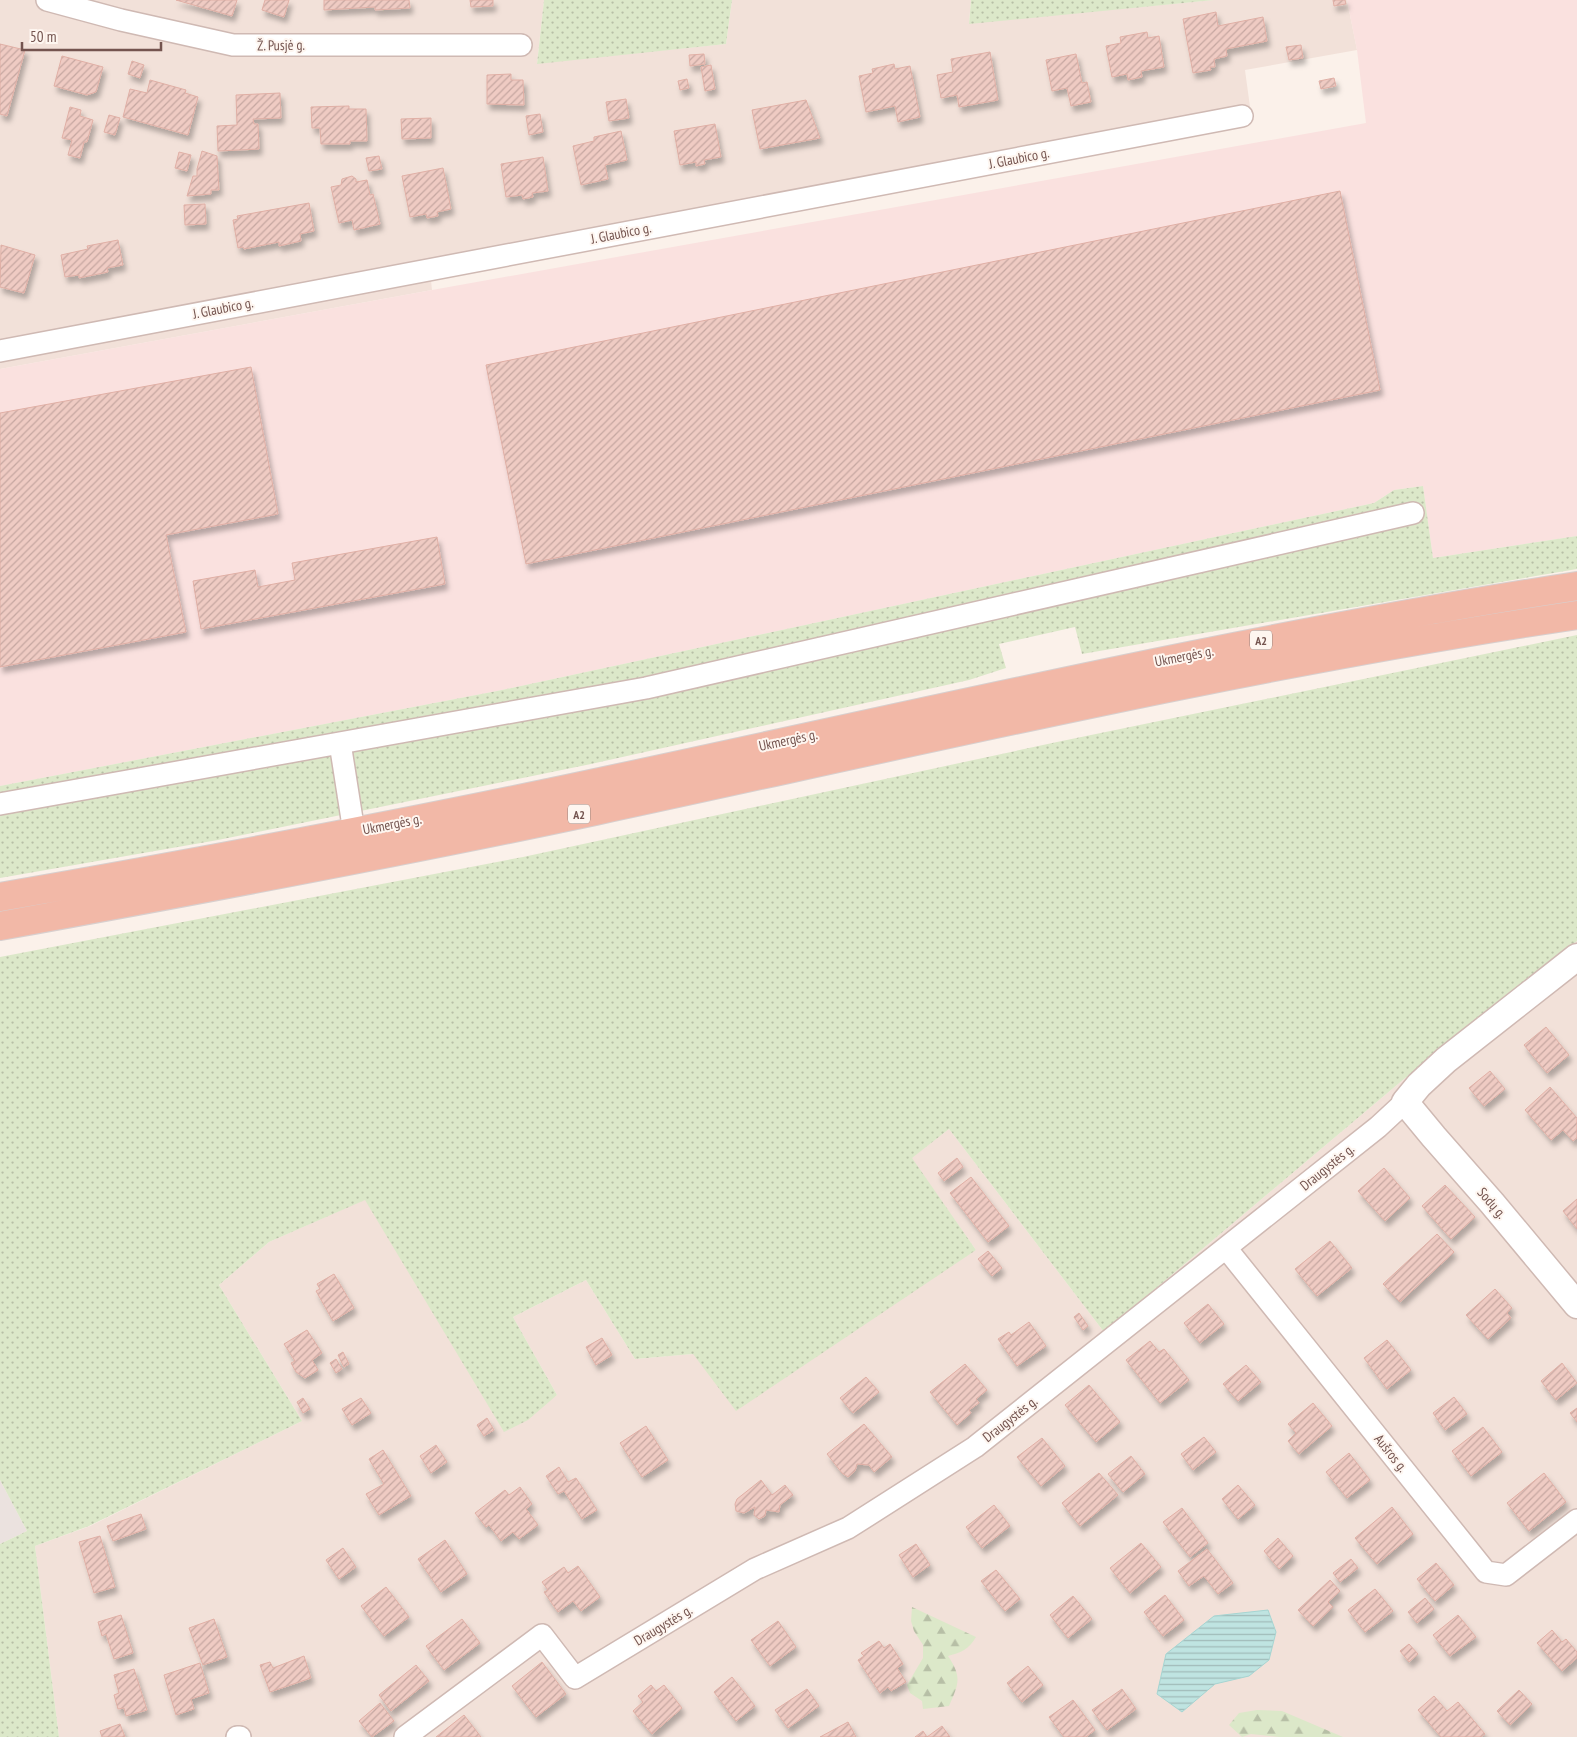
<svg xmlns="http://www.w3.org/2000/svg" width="1577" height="1737" font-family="'PT Sans Narrow',sans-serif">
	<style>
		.residential { fill: #f2e1d9 }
		.commercial { fill: #fae1df }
		.industrial { fill: #ebe2df }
		.grass { fill: url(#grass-dots) }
		.forest { fill: url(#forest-firs) }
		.water { fill: url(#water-rules); stroke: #a6d5d2 }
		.building { fill: url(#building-hatch); stroke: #e0afa5; filter: url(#shadow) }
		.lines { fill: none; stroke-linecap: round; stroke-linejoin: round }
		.minor-casing { stroke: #cfb9b3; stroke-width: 24 }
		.tertiary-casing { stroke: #cfb9b3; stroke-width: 29 }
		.trunk-casing { stroke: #d8cfce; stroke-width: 30 }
		.minor { stroke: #fff; stroke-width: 21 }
		.tertiary { stroke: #fff; stroke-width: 26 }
		.trunk { stroke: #f2b8a7; stroke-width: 28 }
		.labels { text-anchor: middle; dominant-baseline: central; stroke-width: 4; stroke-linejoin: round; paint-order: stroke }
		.shield { fill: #fef6f0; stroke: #9d857f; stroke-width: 1 }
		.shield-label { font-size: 12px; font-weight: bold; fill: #74544f }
		.street-label { font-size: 14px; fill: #74544f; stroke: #fef6f0 }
	</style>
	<defs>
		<pattern id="grass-dots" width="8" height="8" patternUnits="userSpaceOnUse" patternTransform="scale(1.25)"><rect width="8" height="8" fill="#dce8c9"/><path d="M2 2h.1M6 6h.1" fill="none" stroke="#b7bfa6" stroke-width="1.8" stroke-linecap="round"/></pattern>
		<pattern id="forest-firs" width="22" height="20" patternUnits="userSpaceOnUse" patternTransform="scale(1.25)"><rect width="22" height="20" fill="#dce8c9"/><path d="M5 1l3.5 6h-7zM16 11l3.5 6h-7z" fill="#b7bfa6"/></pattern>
		<pattern id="water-rules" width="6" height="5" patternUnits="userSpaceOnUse" patternTransform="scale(1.25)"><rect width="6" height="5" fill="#bfe4e1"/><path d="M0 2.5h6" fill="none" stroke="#a0bbb9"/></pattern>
		<pattern id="building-hatch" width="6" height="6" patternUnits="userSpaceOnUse" patternTransform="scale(1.25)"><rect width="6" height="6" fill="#efcbc3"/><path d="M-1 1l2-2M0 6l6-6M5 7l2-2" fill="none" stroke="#c6a7a1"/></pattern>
		<filter id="shadow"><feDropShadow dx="3" dy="5.5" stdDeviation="2.5" flood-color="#0004"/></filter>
	</defs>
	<rect width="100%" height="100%" fill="#fbf1ea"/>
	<!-- residential -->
	<path class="residential" d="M0,0H544L537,63L726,44L732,0H971L969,23L1214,0H1347L1357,50L1245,70L1250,107L429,261L432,290L0,369Z
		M1577,941V1737H59L35,1546L90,1526L302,1421L219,1285L269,1242L366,1199L504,1431L557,1395L513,1317L586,1280L635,1359L693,1354L976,1250L911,1158L949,1129L1104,1332L1404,1079Z"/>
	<!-- commercial -->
	<path class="commercial" d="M1347,0H1577V536L1433,558L1423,486L1394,490L1374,503L497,691L0,786V369L432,290L1366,123L1357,50Z"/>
	<!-- industrial -->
	<path class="industrial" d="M0,1480L27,1531L0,1544Z"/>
	<!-- grass -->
	<path class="grass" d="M544,0H732L726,44L537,64Z
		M971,0H1214L969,24Z
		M1423,486L1433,558L1577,536V569L1082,654L1075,627L999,644L1006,668L969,680L591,764L218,840L0,878V786L497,691L1374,503L1394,490Z
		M1577,635V941L1404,1079L1104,1332L949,1129L912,1158L976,1250L736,1411L693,1354L635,1359L586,1280L513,1317L557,1395L528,1420L504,1432L365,1200L269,1242L219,1285L302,1421L89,1526L35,1546L59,1737H0V1544L27,1531L0,1480V957L523,857L1057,742Z"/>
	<!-- forest -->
	<path class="forest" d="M912,1607L976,1637C968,1650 962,1652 948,1656C962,1677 959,1683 949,1706L923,1709L922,1701L910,1693L907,1685L923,1658V1645L914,1631L911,1621Z
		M1257,1710L1282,1711L1343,1737H1279L1251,1734L1242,1737L1229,1725L1239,1713Z"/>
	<!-- water -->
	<path class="water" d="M1268,1610L1276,1632L1269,1660L1249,1676L1215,1684L1182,1712L1157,1694L1166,1654L1214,1616Z"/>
	<!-- building -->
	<path class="building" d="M176,0H237L232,16Z
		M265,0H289L284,17L262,10Z
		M324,0H409L410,8L375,10V7L324,10Z
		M470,0H493V6L471,7Z
		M1333,0H1345L1346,4L1334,6Z
		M1216,12L1218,26L1263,17L1267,41L1226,49L1227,56L1214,59L1215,67H1210L1211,70L1193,73L1183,19Z
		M1147,32L1148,38L1159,36L1164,67L1141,71L1142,77L1128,80L1127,74L1112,77L1106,46L1121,43L1120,37Z
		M0,44L25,50L7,116L0,114Z
		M1301,45L1303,58L1289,60L1286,47Z
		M990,52L998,100L959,107L957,95L941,98L937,75L953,72L951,59Z
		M704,54L705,64L690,66L689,55Z
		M1076,54L1082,83L1087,82L1091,102L1071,106L1067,88L1052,91L1046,60Z
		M62,56L103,67L96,92L87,95L54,86Z
		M132,61L144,65L140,78L128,74Z
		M894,64L895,69L910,66L920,117L898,122L895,106L866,112L859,76L873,73L872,69Z
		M711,65L715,89L705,91L701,67Z
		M511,74V80H523L524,105L487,104V75Z
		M1334,78L1336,86L1321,89L1319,81Z
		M687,79L689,88L680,90L678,81Z
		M150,80L186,90L185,93L198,97L188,135L123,117L130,89L147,93Z
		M280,93L281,118L253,119L254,124H258L259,149L218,151L217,126L237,125L236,95Z
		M626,99L629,118L609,121L606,102Z
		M806,100L820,138L760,149L752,110Z
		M349,106V109H366L367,141H350V144H321L320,128H312L311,107Z
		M70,107L81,110L80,116L93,120L87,142H84L80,158L68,155L72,140L62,138Z
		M540,114L543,132L529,135L526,116Z
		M109,115L120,118L115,135L104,132Z
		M431,118V138L402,139L401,119Z
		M715,124L721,157L704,160L705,164L696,166V162L680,165L674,131Z
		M621,131L627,160L605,165L608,179L581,185L573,146L594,141V137Z
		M202,151L217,156L219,190H211V194L187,196L193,176H197V169Z
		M179,152L191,155L187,171L175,168Z
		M379,156L382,169L369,171L366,158Z
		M543,157L548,191L532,193L533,197L523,199L522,195L506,197L501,164Z
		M443,168L451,209L437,212L438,216L427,218L426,214L410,217L402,176Z
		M352,176L356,179V182L367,180L370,195L373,194L380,224L354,230L352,220L339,223L331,187L341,185L342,179Z
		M1340,191L1380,390L526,564L486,365Z
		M309,203L314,231L300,234L301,241L279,246V242L244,249L243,247L238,248L233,220L238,219L237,216Z
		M205,204L206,224L185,225L184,205Z
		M118,240L123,265L107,268L108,272L79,278V275L65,277L61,255L88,249L87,246Z
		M1,245L35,255L24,293L0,287Z
		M251,367L278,514L166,535L186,632L0,667V413Z
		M437,537L445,584L201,629L193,581L255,570L258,587L295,580L292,563Z
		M1546,1027L1569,1055L1547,1073L1524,1045Z
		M1490,1071L1505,1089L1484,1106L1469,1088Z
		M1550,1087L1577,1118V1138L1573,1141L1563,1130L1551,1140L1525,1110Z
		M957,1158L963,1167L944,1181L938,1173Z
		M1384,1168L1410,1198L1385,1221L1358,1191Z
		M971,1177L1009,1226L988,1242L950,1193Z
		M1445,1185L1475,1217L1451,1239L1422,1206Z
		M1577,1199V1229L1563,1211Z
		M1437,1234L1454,1252L1400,1302L1383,1284Z
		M1330,1241L1352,1268L1317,1296L1295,1269Z
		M988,1251L1002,1268L992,1276L978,1259Z
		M334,1274L354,1308L333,1321L316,1291L320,1289L317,1284Z
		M1495,1289L1512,1308L1507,1313L1511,1318L1488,1339L1466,1315Z
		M1208,1304L1224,1324L1200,1343L1184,1323Z
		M1079,1313L1088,1326L1083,1330L1074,1317Z
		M1029,1322L1046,1346L1017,1366L998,1339L1009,1332L1011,1335Z
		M307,1330L322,1353L312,1360L318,1370L305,1378L296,1372L291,1363L295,1361L284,1344Z
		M602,1338L612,1355L596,1365L586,1347Z
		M1387,1340L1411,1370L1387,1389L1364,1358Z
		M1150,1341L1159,1352L1164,1349L1189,1380L1160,1403L1126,1360Z
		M343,1352L349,1364L344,1367L338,1355Z
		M336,1359L342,1369L336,1373L330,1363Z
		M1562,1363L1577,1383L1556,1400L1541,1381Z
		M965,1364L987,1390L976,1399L979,1403L969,1410L971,1413L957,1425L930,1392Z
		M1246,1365L1261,1382L1238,1401L1223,1384Z
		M866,1377L879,1392L853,1413L840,1398Z
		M1089,1385L1120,1422L1096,1442L1065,1405Z
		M1454,1397L1467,1414L1445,1430L1433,1413Z
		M303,1398L310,1409L303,1413L297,1402Z
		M361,1398L371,1413L352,1425L342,1409Z
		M1313,1403L1332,1426L1299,1454L1288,1441L1296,1433L1288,1424Z
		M1577,1408V1422L1570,1413Z
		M487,1418L494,1430L484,1436L477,1425Z
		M864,1424L892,1457L874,1472L869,1465L857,1464L855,1471L848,1477L842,1473L827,1454Z
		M646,1426L668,1460L642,1477L620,1443Z
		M1483,1427L1502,1452L1471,1476L1452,1451Z
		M1204,1437L1216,1452L1193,1470L1181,1454Z
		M1042,1438L1065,1466L1041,1486L1017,1457Z
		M436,1445L447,1462L431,1473L420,1456Z
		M383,1450L411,1496L379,1515L366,1494L384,1484L369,1459Z
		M1349,1453L1370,1480L1347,1498L1326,1472Z
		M1131,1456L1145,1474L1123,1492L1108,1474Z
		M559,1467L568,1482L576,1478L597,1510L582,1519L564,1491L558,1494L546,1476Z
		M1099,1473L1118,1495L1080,1526L1062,1503Z
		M1544,1473L1566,1502L1529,1531L1507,1503Z
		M761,1480L772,1495L785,1485L793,1495L780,1505L779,1512L766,1510L765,1516L759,1519L754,1515L755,1507L744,1513L736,1511L735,1504L737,1499Z
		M1238,1485L1255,1505L1238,1519L1222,1499Z
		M520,1487L532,1504L526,1509L538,1525L519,1539L513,1532L501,1541L489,1525L486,1527L475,1513L505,1490L509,1495Z
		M994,1505L1010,1526L982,1548L966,1527Z
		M1392,1507L1413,1534L1377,1564L1355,1538Z
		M1182,1508L1208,1543L1190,1557L1163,1522Z
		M141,1514L146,1529L113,1541L107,1526Z
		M100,1536L115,1587L94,1593L79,1542Z
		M1278,1538L1293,1556L1279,1569L1264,1551Z
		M445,1540L467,1574L441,1592L418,1559Z
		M1141,1543L1161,1567L1130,1593L1110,1568Z
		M916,1544L930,1565L913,1577L899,1555Z
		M343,1548L356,1567L339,1579L326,1560Z
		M1207,1549L1233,1583L1218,1594L1204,1576L1189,1586L1178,1571Z
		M1351,1559L1358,1568L1340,1582L1333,1573Z
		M1436,1563L1454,1585L1435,1601L1417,1579Z
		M578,1566L600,1597L581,1611L573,1601L558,1612L544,1592L548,1590L542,1582L564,1567L568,1573Z
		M996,1570L1020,1599L1005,1611L981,1581Z
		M1330,1580L1340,1591L1328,1602L1333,1607L1313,1626L1298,1610Z
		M386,1587L409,1617L384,1636L361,1606Z
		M1375,1589L1393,1611L1365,1632L1348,1610Z
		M1165,1595L1184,1620L1163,1636L1144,1612Z
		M1073,1596L1092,1619L1068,1638L1050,1615Z
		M1425,1598L1434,1609L1417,1623L1408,1612Z
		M121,1615L133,1653L114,1659L106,1634L102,1636L98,1622Z
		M1458,1615L1476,1637L1450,1656L1433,1635Z
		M214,1619L227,1657L203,1665L189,1628Z
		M462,1619L480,1643L444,1670L426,1646Z
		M778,1621L796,1647L770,1666L751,1640Z
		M1552,1630L1562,1642L1566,1639L1577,1652V1658L1562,1671L1537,1643Z
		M879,1641L884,1648L890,1644L903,1664L897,1668L906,1682L891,1691L888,1687L880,1693L858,1660L864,1656L861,1653Z
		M1409,1644L1418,1654L1409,1662L1400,1651Z
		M304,1656L311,1678L270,1692L260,1665L270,1662L273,1668Z
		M542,1662L566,1694L536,1717L512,1686Z
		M200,1663L209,1693L191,1699L194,1709L176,1715L164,1675Z
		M416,1665L429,1681L391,1711L379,1695Z
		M1028,1666L1043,1685L1022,1702L1007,1683Z
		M134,1669L147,1710L126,1716L124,1708L118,1709L114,1695L119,1693L114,1675Z
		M732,1677L755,1706L736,1721L714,1692Z
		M651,1685L656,1691L664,1685L682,1708L652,1734L633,1711L643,1702L638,1696Z
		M807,1689L819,1706L788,1728L775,1710Z
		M1122,1689L1136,1709L1107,1730L1092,1710Z
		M1519,1690L1532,1704L1510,1725L1497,1711Z
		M1434,1696L1447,1711L1458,1702L1485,1734L1481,1737H1441L1418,1710Z
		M1073,1700L1095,1730L1086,1737H1064L1049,1717Z
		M380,1703L394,1721L372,1737L359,1721Z
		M464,1715L481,1737H436Z
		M848,1722L856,1737H820Z
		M120,1724L125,1737H102L100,1731Z
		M942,1726L950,1737H915L923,1731L927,1737Z"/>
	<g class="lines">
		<defs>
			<path id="minor" d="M47,0L121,20L233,45H521
				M0,351L1242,116
				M340,743L354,832
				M0,804L646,688L1413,513
				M1226,1248L1486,1572L1506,1575L1577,1520
				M237,1737H240
				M405,1737L542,1635L575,1678L755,1569L848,1528L975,1447L1378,1127L1405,1102"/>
			<path id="tertiary" d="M1577,957L1446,1060L1419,1085L1405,1102L1434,1137L1492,1203L1577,1305"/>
			<path id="trunk" d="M0,897C183,865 366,831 548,793C890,721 1231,639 1577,586
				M0,926C199,890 397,853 595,811C921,741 1247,664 1577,615"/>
		</defs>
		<!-- minor casing -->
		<use href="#minor" class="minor-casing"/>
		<!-- tertiary casing -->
		<use href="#tertiary" class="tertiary-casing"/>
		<!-- trunk casing -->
		<use href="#trunk" class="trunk-casing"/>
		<!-- minor -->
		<use href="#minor" class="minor"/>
		<!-- tertiary -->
		<use href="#tertiary" class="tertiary"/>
		<!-- trunk -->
		<use href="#trunk" class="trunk"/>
	</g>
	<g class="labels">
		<!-- shield labels -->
		<g class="shield">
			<rect x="1250" y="630.5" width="22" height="19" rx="4"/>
			<rect x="568" y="804.5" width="22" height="19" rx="4"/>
		</g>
		<g class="shield-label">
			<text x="1261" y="640">A2</text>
			<text x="579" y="814">A2</text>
		</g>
		<!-- street labels -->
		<g class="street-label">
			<text transform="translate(281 45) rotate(-1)">Ž. Pusjė g.</text>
			<text transform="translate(1019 158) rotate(-11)">J. Glaubico g.</text>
			<text transform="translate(621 233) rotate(-11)">J. Glaubico g.</text>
			<text transform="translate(223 308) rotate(-11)">J. Glaubico g.</text>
			<text transform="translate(1184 656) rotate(-11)">Ukmergės g.</text>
			<text transform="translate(788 740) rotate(-12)">Ukmergės g.</text>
			<text transform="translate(392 824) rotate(-11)">Ukmergės g.</text>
			<text transform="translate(1327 1167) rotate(-39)">Draugystės g.</text>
			<text transform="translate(1492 1203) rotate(49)">Sodų g.</text>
			<text transform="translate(1010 1419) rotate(-38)">Draugystės g.</text>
			<text transform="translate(1391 1453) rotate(51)">Aušros g.</text>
			<text transform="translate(663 1625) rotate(-31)">Draugystės g.</text>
		</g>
	</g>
	<!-- scale -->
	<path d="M22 42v8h139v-8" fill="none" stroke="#74544f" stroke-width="2.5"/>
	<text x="30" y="42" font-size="15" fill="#74544f" stroke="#fef6f0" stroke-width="4" paint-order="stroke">50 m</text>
</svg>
